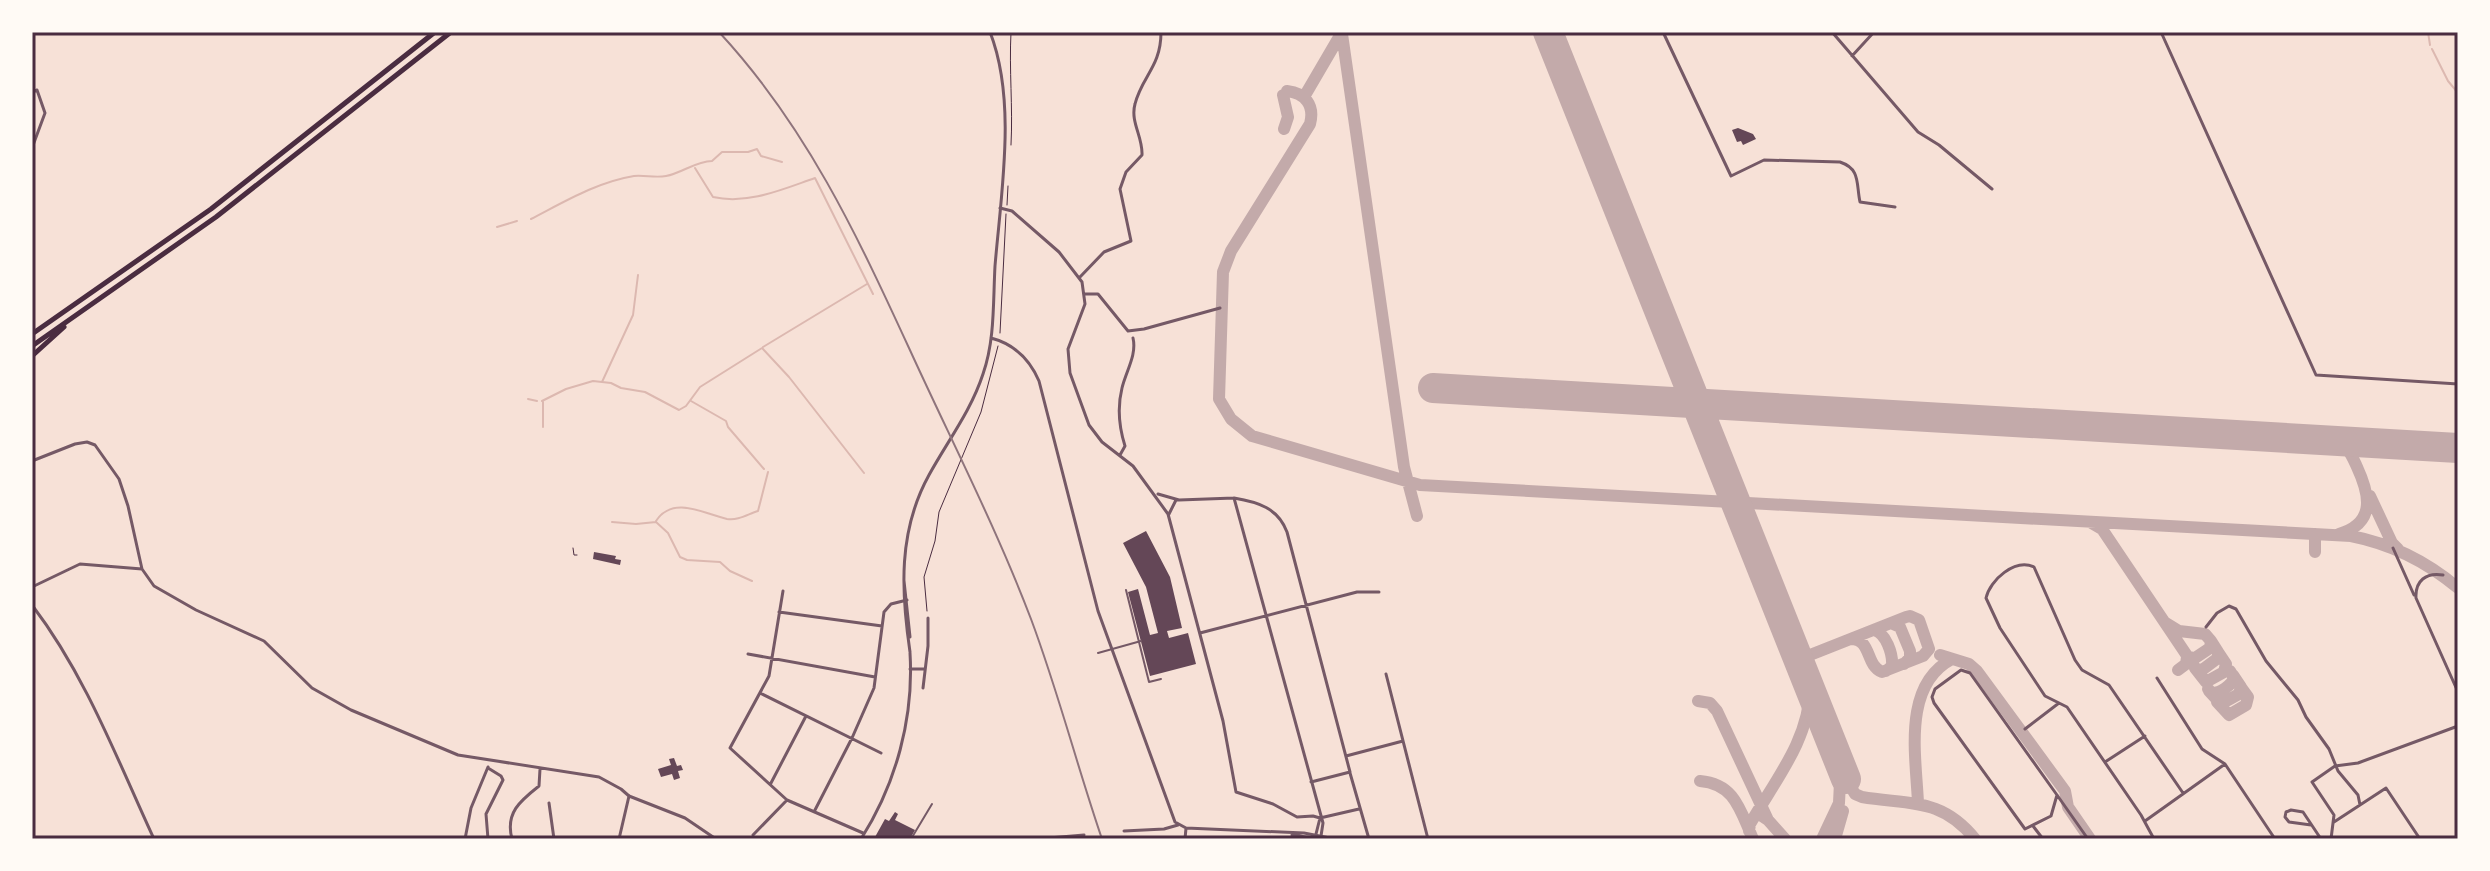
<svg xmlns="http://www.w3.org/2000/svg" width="2490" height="871" font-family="Commissioner,sans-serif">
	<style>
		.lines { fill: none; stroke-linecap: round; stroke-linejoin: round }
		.stream { stroke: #dcb8b0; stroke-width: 2 }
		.taxiway { stroke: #c3aaaa; stroke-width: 12 }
		.runway { stroke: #c3aaaa; stroke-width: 30 }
		.building { fill: #644757 }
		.path { stroke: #4a2c40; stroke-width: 1 }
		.pedestrian { stroke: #755966; stroke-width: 2 }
		.minor { stroke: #755966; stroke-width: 3 }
		.tertiary { stroke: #755966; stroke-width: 3 }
		.motorway { stroke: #4a2c40; stroke-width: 5 }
		.rail { stroke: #8f747c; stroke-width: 2 }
		.neatline { fill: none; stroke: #4a2c40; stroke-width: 3 }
	</style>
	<rect width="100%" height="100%" fill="#f7e1d7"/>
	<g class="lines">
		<!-- stream -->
		<path class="stream" d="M2428,32L2430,45
			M2432,49L2448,81L2458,93
			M695,168L713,197C748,205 783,189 815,178L873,294
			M531,219C564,202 597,182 634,176C645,175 655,178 666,176C682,173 696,161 712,161L722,152H748L757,149L761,156L782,162
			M497,227L517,221
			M763,347L867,284
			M602,382L633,315L638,275
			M528,399L537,401
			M542,401L566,389L593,381L611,383L621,388L645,392L679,410L686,406L700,387L762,348L789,377L864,473
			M691,401L726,421L728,427L764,469
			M543,427V402
			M656,521C673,495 705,514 727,519C738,521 748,514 758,511L768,472
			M612,522L636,524L656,522L668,533L680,557L687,560L720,562L730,571L752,581"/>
		<!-- taxiway -->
		<path class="taxiway" d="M1342,34L1404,467L1417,516
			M1287,91C1305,93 1315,105 1310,124L1231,251L1223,272L1219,399L1231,419L1252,436L1420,485L2351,536C2392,544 2426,561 2458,588
			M1283,95L1288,117L1284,129
			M1304,97L1342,32
			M2333,441C2348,445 2351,454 2357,467C2370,495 2376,523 2339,534
			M2370,496L2392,543L2398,549
			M2090,522L2102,529L2196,669L2202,670L2218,658V652L2211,641
			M2315,552V534
			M1891,623L1900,627L1910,651V658L1904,664
			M2166,623L2179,631L2205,634L2211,641L2210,648L2195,658L2187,657
			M1874,630C1886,633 1893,654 1892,666L1886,671
			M1793,646L1799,653L1810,655L1906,617L1910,616L1919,620L1929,649L1923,656L1882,672C1865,665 1872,639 1851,639
			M1940,655L1969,664L1977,671L2065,791L2068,807L2090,839
			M2195,668L2206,682L2224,672L2226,664L2218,652
			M2178,670L2186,664L2187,657
			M2208,689L2212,693C2220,693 2232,685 2234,678L2230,671
			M2209,691L2221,704L2239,694L2241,687L2233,675
			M1698,701L1710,703L1717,711L1768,820
			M2217,702L2229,715L2246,705L2248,697L2240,686
			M1846,779L1855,794L1862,797C1909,805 1941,797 1975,839
			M1700,781C1735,784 1740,810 1753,839
			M1918,803C1916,756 1902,685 1952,659
			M1762,816L1768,820L1785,839
			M1749,831L1750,824C1774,782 1810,739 1810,688
			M1822,839L1839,803L1840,782
			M1835,839L1843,811"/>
		<!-- runway -->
		<path class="runway" d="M1548,32L1846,779
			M1433,388L2458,448"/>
	</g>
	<!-- building -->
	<path class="building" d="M1738,128L1753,134L1756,139L1743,145L1741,141L1737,142L1732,130Z
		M1146,531L1170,577L1182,628L1167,631L1169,638L1188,633L1196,664L1150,676L1128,592L1138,589L1150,635L1158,633L1146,587L1123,543Z
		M594,552L616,556L615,559L621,560L620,565L593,559Z
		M674,758L677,766L681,765L683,770L678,771L680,778L674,780L672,774L661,777L658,769L671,765L669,759Z
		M895,812L898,814L895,820L915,830L910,839L875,837L885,819L889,821Z"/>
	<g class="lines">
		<!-- path -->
		<path class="path" d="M1011,145C1013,107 1009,70 1011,32
			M1007,205L1008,186
			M1000,333L1006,214
			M573,548L574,555H577
			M927,611L924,577L935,541L939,512L981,412L998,346"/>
		<!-- pedestrian -->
		<path class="pedestrian" d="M1126,590L1149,682L1161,679
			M1098,653L1141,641
			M911,839L932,804"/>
		<!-- minor -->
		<path class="minor" d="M1663,32L1731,176L1764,160L1840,162C1861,169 1856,184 1860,202L1895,207
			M1832,32L1918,132L1939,145L1992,189
			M2161,32L2316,375L2458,384
			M1852,56L1874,32
			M32,92L37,90L45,113L32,148
			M1000,208L1012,211L1059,252L1082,282L1085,304L1068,349L1070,373L1089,425L1102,442L1133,466L1168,514L1223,721L1236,792L1273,804L1297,817L1313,816L1320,818L1359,809
			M1080,277L1104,252L1131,241L1120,189L1126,172L1142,155C1143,137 1130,122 1135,104C1142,76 1161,67 1161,32
			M1085,294H1098L1128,331L1144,329L1220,308
			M1120,455L1125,446C1119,427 1117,408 1122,388C1126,371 1137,355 1133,338
			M32,461L75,444L87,442L95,445L119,479L128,506L142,569L154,586L196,610L264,641L312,688L351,710L458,755L599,777L621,789L629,796L619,839
			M1158,494L1179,500L1234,498L1323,823L1321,836
			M1234,498C1258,502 1278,508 1287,532L1350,772L1311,782
			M1169,514L1176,500
			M2393,548L2414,595
			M2443,575C2426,572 2415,581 2416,598L2458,692
			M32,587L80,564L142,569
			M783,591L769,676L730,748L787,800L863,833
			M779,612L882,626
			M2206,627L2217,613L2229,606L2236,609L2266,661L2298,700L2306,717L2329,749L2338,771L2358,795L2360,805
			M1200,633L1357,592H1379
			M748,654L875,677
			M910,669H925
			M1386,674L1428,839
			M2157,678L2202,749L2225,764
			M923,688L928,646V618
			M760,693L881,753
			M2025,729L2059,703
			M1346,756L1403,741
			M2105,762L2145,736
			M488,768L501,776L503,780L486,814L488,839
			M1350,773L1369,839
			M771,783L806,716
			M2057,795L2051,816L2025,829L1934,703L1932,697L1935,689L1961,670L1970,673L2052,788L2057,795L2088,839
			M549,803L554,839
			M815,810L852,738L874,688L884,612L891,604L907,600
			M2145,821L2225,764L2275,839
			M2334,822L2386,788L2420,839
			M2311,825L2289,822L2285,817L2286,812L2291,810L2303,812L2321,839
			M2033,826L2043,839
			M1124,831L1164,829L1178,825
			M753,835L787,800
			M1315,838L1320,818
			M465,839L471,808L488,767
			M512,839C505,813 520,801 539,786L540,769
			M1037,839L1084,835
			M2154,839L2141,815L2067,707L2045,696L2000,628L1986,598C1990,580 2015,558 2034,567L2075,660L2082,670L2109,685L2183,793
			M2331,839L2334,815L2312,782L2335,766L2358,763L2458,726"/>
		<!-- tertiary -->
		<path class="tertiary" d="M991,338C1014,344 1030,360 1039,381L1098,611L1175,822L1186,828L1304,833L1335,839
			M904,581L910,637
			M32,605C86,676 117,759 154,839
			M910,652C901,591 898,531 929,475C947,442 971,411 983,374C995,340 993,302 995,266C1001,193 1017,101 990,32
			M629,796L685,818L716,839
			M1292,835L1320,839
			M861,839C896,784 914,718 910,653
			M1185,839L1186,828"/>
		<!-- motorway -->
		<path class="motorway" d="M32,334L211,209L435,32
			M32,346L216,217L451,32
			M32,356L64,327"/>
		<!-- rail -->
		<path class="rail" d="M719,32C806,126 856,233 909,348C950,438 996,527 1031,619C1058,691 1077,766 1102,839"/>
	</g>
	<!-- border -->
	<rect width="2490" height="871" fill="none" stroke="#fffaf5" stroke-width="68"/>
	<rect x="34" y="34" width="2422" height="803" class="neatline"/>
</svg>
